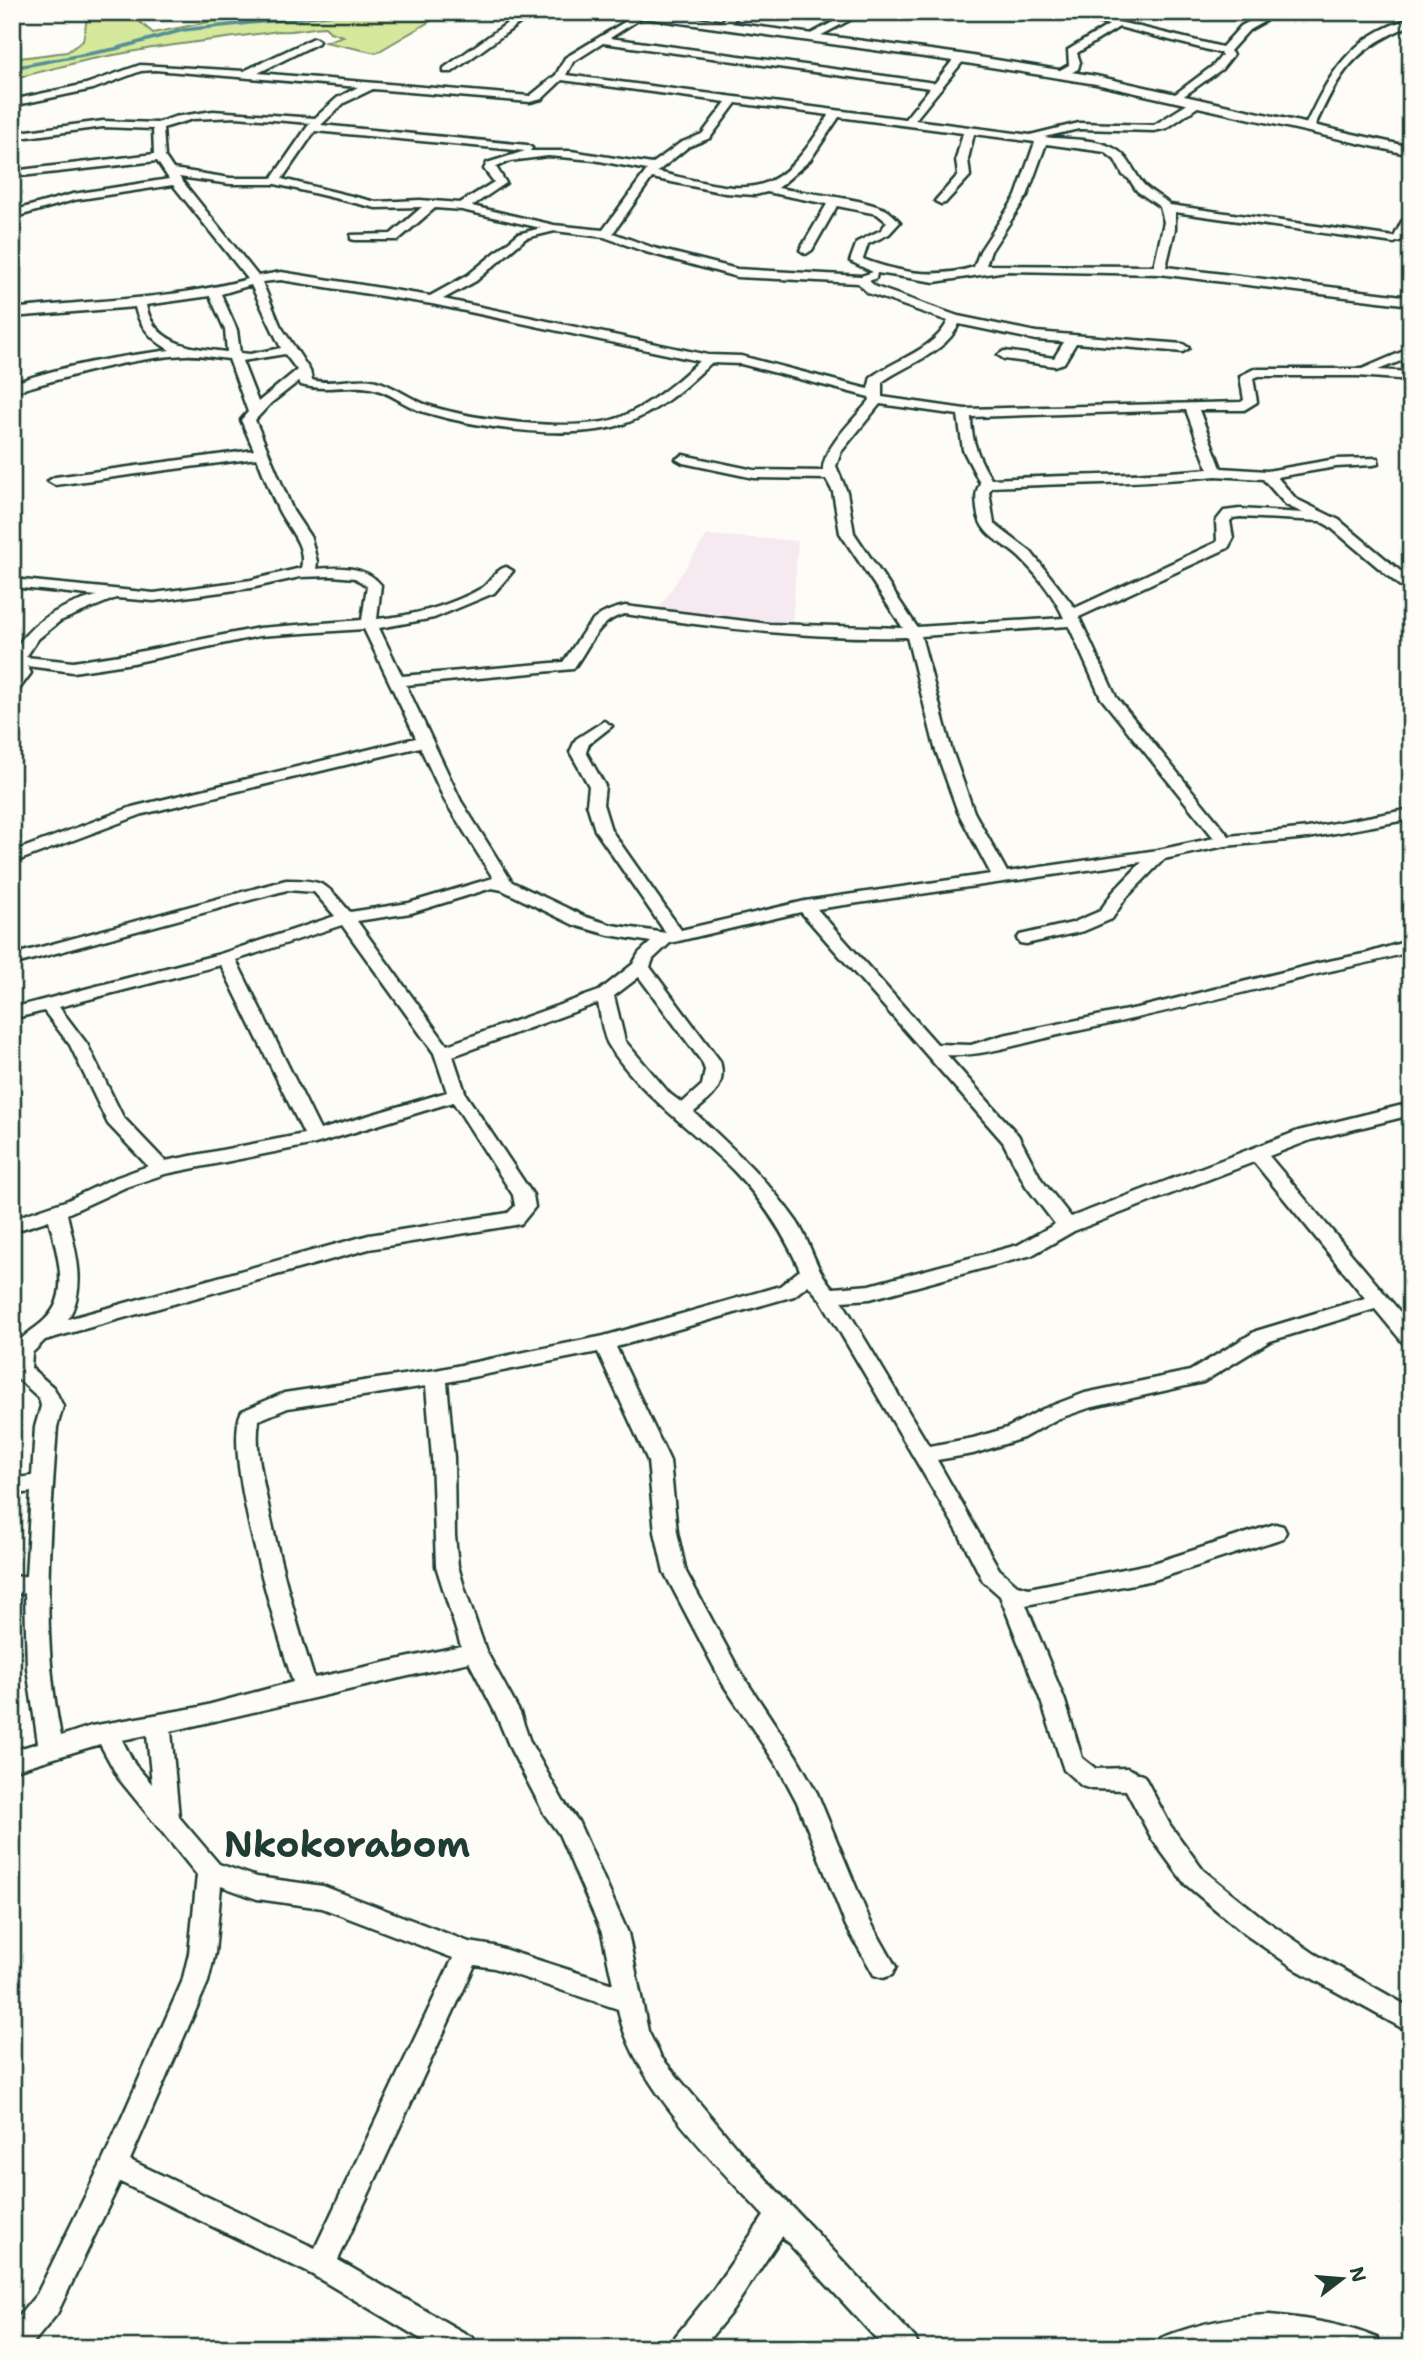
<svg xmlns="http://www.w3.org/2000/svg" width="1423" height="2360" font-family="'Shantell Sans',sans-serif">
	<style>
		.built { fill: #f7e9f0 }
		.green { fill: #d5e89c; stroke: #7a9268; stroke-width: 2 }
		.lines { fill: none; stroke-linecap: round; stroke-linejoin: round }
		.stream { stroke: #578f99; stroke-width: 3.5 }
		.minor-casing { stroke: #1f3d34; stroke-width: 5 }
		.tertiary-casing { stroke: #1f3d34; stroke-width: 5 }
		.minor { fill: #fdfcf7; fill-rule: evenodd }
		.tertiary { fill: #fdfcf7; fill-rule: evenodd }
		.labels { text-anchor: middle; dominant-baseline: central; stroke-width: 5; stroke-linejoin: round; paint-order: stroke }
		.near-quarter-label { font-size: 37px; font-weight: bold; fill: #1f3d34; stroke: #fdfcf7 }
	</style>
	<rect width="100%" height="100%" fill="#fdfcf7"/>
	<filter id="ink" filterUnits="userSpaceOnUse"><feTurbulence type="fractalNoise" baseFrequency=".0143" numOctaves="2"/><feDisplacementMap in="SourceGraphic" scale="14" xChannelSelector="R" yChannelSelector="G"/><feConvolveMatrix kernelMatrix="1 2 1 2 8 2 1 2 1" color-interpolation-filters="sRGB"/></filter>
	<g filter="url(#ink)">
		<!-- built -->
		<path class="built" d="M707,535L798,541L792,624L657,611Z"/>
		<!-- green -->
		<path class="green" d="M88,12H128L153,33L259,12H446L376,53L325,42L343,36L330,32L325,27C312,27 290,33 279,31L152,48L87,60L12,79V59L67,52L83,41Z"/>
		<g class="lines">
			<!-- stream -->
			<path class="stream" d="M12,68L115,49L183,30L355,12"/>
			<defs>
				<path id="minor" d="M523,12H535L452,72H444V68Z
					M641,12L645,15L643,17L610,38L935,83L956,56H964V60L915,120L1030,135L1079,123L1154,125L1194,100H1202V104L1167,128L1154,131L1079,129L1044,137C1067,140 1106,137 1123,155C1132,164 1136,176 1144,185C1152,193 1162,197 1170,205L1394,237L1402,221L1411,218L1405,239L1394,243L1175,212V229L1166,267L1411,297V305L1159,274L1006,271L935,282L877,273L876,278L869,281L876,287L958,316L1036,332L1183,344L1189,348L1183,352L1076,343L1064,363L1055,366L1004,359L998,355L1004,351L1054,358L1064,342L1036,340L959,324C946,353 907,364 882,382V397L965,409L1241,402L1244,400L1240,376L1254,369H1362L1411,348V357L1378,370L1411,372V380L1357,376H1259L1253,378L1257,402L1244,410H1199L1221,468L1267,471L1336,459L1378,458V464L1373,465L1336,467L1277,477L1296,499L1339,520L1411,580V592L1406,591L1329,526L1320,521L1240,517L1233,518L1230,521L1233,539L1228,548L1079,617L1116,697L1229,836L1308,828L1411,809V819L1308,838L1225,846L1164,859L1125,899L1112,919L1084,931L1026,944L1020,943L1017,939L1020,935L1072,923L1100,911L1113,892L1142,862L817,909L937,1044L971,1045L1003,1035L1142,1007L1319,963L1368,953L1411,940V951C1375,963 1338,968 1302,978C1224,997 1146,1017 1067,1033C1029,1041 984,1057 947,1055L1018,1135L1041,1179L1071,1217L1298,1131L1411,1103V1115L1311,1140L1269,1156L1411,1325V1346L1404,1344L1375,1309L1270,1341L1203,1382L1089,1408L1057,1419L1023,1438L973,1454L937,1460L999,1569L1017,1585L1029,1588L1154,1563L1275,1524L1283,1526L1286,1532L1283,1538L1154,1580L1026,1605L1065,1701L1082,1758L1096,1769L1127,1768L1144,1776L1170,1825L1203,1870L1264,1919L1315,1954L1411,2008V2033L1297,1970L1246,1935L1185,1884L1152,1839L1126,1790L1091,1789L1082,1786L1064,1770L1041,1701L1000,1596L983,1581L958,1532L821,1300L808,1285L794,1296L616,1347L670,1461L677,1532L686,1572L739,1670L796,1756L817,1793L870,1921L896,1967L892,1975L883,1978L874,1975L846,1926L797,1802L780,1770L723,1684L664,1572L655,1532L648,1461L598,1352L447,1382L454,1458L455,1536L458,1566L465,1590L486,1651L520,1713L530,1742L563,1801L578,1821L628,1933L648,2031L661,2057L737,2148L915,2338L919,2348H885L782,2236L733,2310L702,2348H670L674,2338L713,2290L764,2216C714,2162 631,2081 618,2009L494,1968L475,1965L338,2260L473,2338L477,2348H436L311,2274L120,2182L57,2314L29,2348H12V2324L37,2294L104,2158L182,1982L189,1953L197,1875L119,1779L100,1744L12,1771V1751L38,1743L27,1668L25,1593L12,1595V1577L26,1576L31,1492L12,1495V1479L32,1476L35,1427L41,1406L39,1398L13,1374C6,1332 38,1336 54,1308C68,1284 55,1245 49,1220L12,1232V1219L68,1200L112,1179L148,1166L108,1124L70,1045L44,1011L12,1019V1008L220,954L335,916L314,892L287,890L12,965V955L286,880C325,880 326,884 350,912L409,903L493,878L445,801L420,747L143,814L12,863V852L132,807L416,738L364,629L259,636L133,663L73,672L27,666L31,673L17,692L12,694V678L15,673L12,655C29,621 62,605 97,596L12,587V579L154,593L251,580L301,568C307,545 287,528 278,509C270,492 264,475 257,458L55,485L48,481L55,477L254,450L241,420L248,412L229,359C215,358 200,354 186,355C127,358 69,377 12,392V384C63,365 117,357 170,350C153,341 139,326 135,307L12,317V309C91,300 171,300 248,279L173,185L74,200L12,218V211L73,194L169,179L157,161L12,177V171L154,154L153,129L103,127L12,139V133L103,121L157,123L174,117L213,111L315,118L337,98L358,87L155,70L141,71L93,89L12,106V100L86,84L140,65L244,71L314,38L319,41L318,43L258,73L530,96L556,75L565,58ZM603,43L930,88L905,119L566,75L573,62ZM562,80L726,102L702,134L680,143L652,164L571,151H530L532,148L527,145L321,125L344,103L373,89L530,102L542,99ZM736,103L829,115C773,206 751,193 657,172L688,147L710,138ZM236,117L310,123L272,178H230L173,169L165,157L163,128L193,119ZM839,117L963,133L956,159L958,175L935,201L941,204L945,203L970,176L968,159L974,134L1035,142L1016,196L980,251L974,267C936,279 899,273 863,259L868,244L889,234L900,222C895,217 889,210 882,208C853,197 810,194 778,188L810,160ZM315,131L525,151L487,163L484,169L494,182L460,203L420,200L376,202L282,179ZM1046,144L1105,152L1115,160L1123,175L1129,179L1137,191L1160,207L1164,222L1154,266L986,265L991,251L1027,196ZM548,156L594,160L647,170L603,230L554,225L472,206L506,183L496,167L510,161ZM179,177L230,184H275L376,208L422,207L391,234L351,235V239L355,240H398L435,208L462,210L541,228L518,234L468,275L430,296L281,272L258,276ZM652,178L725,193L755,195L767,192L827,204L800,250L806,254L812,250L837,206L877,214L887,222L881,230L857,242L850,261L873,272L861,276L737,269L654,248L613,233ZM555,231L604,237L646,252L737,277L858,283L868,293L948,321C935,349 895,360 871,377L868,389L741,356L708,355L443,299L476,281L526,238ZM281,280L432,304L699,361C677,382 649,405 621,417C578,434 473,420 430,406C411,400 395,386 376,381C356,376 333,386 312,380L310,371L280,325L262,282ZM251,285L281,348L250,354L240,353L237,330L221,294ZM210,296L225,330L227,352C194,348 154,346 146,305ZM285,354L297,370L258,402L242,361ZM711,363L741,364L869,397L870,400C857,416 821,450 823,471L754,470L683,455L676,459L683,463L754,478L826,479L833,492L840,533L903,628L769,624L625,606C586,614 585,633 563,662L402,676L379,628L434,618L494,593L513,571L506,567C495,570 491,582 482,588C450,606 412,616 377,619L381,585C365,565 339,567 316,569L317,562L311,538L293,511L255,420L271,403L299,381L301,385C327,392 347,384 370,388C389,391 406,407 424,412C478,428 577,443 629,422C660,410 688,385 711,363ZM880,404L958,415L963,450L980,483C975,493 976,498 977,509C980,538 1005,542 1022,560C1038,576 1055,597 1064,618L917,627L854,533L847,492L836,466L841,452ZM1186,410L1208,469C1136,476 1064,475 991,479C979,459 971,441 971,417ZM1216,476L1263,479L1286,505L1303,513L1240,509L1224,511L1216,521L1217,542L1075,608L1031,552L994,524L989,492L992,487C1067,483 1141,484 1216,476ZM332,576L355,578L367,586L362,620L259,628L133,653L73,662L26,657L38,639L60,621L116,598L154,601L251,588L300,577ZM625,614C719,629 812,639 907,637L935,748L958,812L991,874L805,901L681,930L611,830L603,804L605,786L586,752L589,744L612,726L604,721L576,739L570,752L589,786L587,804L595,830L666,933L612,925L586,917L512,882L461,801L406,685L573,669C589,648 597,620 625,614ZM1069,626L1101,698L1214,838L1158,850L1007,872L974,812L951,748L921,636ZM492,888L502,890L574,925L609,935L651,942L639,953L633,964L599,991L447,1045L357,921L411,913ZM801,912L1003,1142L1026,1186L1055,1224L1018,1245L870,1285L833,1288C815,1270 811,1243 797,1222C768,1180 731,1147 694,1112C712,1098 727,1086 720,1061L650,967L653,959L670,943ZM342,925L434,1053L447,1092L320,1130L236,960ZM221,965L304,1134L165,1161L123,1117L87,1044L59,1007ZM639,977L702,1062L705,1070L702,1085L682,1103L670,1094L625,1041L614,996ZM598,1003C601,1016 602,1033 608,1044C637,1092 693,1130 732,1169C762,1200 783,1231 800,1270L780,1286L604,1336L436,1370L284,1393L242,1411C220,1449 278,1635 293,1682L200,1707L91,1726L61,1736C40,1634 50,1530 57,1427L63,1406L54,1388L31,1368L32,1353L45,1340L369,1249L521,1224L535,1207L533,1195L466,1095L453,1056ZM453,1102L513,1195L515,1206L508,1213L369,1235L68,1319C88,1286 75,1250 67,1214L126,1187L165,1174L315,1144ZM1254,1162L1365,1298L1256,1331L1190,1371L1085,1393L1043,1409L1007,1428L973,1438L929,1446L842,1301L870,1299L1032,1255L1074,1231ZM426,1386L432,1458L436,1566L461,1646L314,1678C295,1618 278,1557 266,1495C261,1471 255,1445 259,1420L288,1408ZM469,1662L496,1714L511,1750L545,1815L559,1834L602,1933L613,1984L494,1946L469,1942L323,1886L257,1877L219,1864L179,1817L171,1731ZM147,1735L152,1784L135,1765L122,1740ZM221,1886L257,1899L322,1908L453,1958L315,2248L130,2160L208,1982L215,1953Z
					M730,12H741L728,27H720L719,25Z
					M852,12H865L814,39L805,37Z
					M1059,12H1078L1222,47L1241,26L1258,17L1260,12H1270L1265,21L1249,30L1230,51L1233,55L1222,69L1178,100L1174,99V95L1214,65L1222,55L1220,53L1119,27L1077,53L1080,62L1078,69L1063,77H1055V73L1069,65L1068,50L1109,25Z
					M1411,18V25C1352,50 1340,72 1314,128L1305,130L1304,128C1330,73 1349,37 1411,18Z
					M1269,2315C1305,2318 1343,2324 1377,2338L1381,2348H1308L1269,2343L1215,2348H1157L1161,2338C1197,2324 1230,2316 1269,2315Z"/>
				<path id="tertiary" d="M617,12H650L960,54L1096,76L1411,147V155L1096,84L960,62L623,15Z"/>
			</defs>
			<!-- minor casing -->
			<use href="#minor" class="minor-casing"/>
			<!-- tertiary casing -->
			<use href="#tertiary" class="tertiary-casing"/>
			<!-- minor -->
			<use href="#minor" class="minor"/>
			<!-- tertiary -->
			<use href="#tertiary" class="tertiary"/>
		</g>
	</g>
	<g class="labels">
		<!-- near-quarter labels -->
		<g class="near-quarter-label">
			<text x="347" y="1844">Nkokorabom</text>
		</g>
	</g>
	<!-- margin -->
	<rect width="1423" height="2360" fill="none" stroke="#fdfcf7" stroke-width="42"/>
	<rect x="21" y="21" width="1381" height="2318" fill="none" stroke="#1f3d34" stroke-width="2.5" filter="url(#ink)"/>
	<!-- north arrow -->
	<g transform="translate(1342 2279) rotate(74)" stroke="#fdfcf7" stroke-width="5" paint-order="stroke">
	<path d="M0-5L12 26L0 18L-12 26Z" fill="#1f3d34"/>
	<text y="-10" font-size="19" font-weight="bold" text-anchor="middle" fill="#1f3d34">N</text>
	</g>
</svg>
